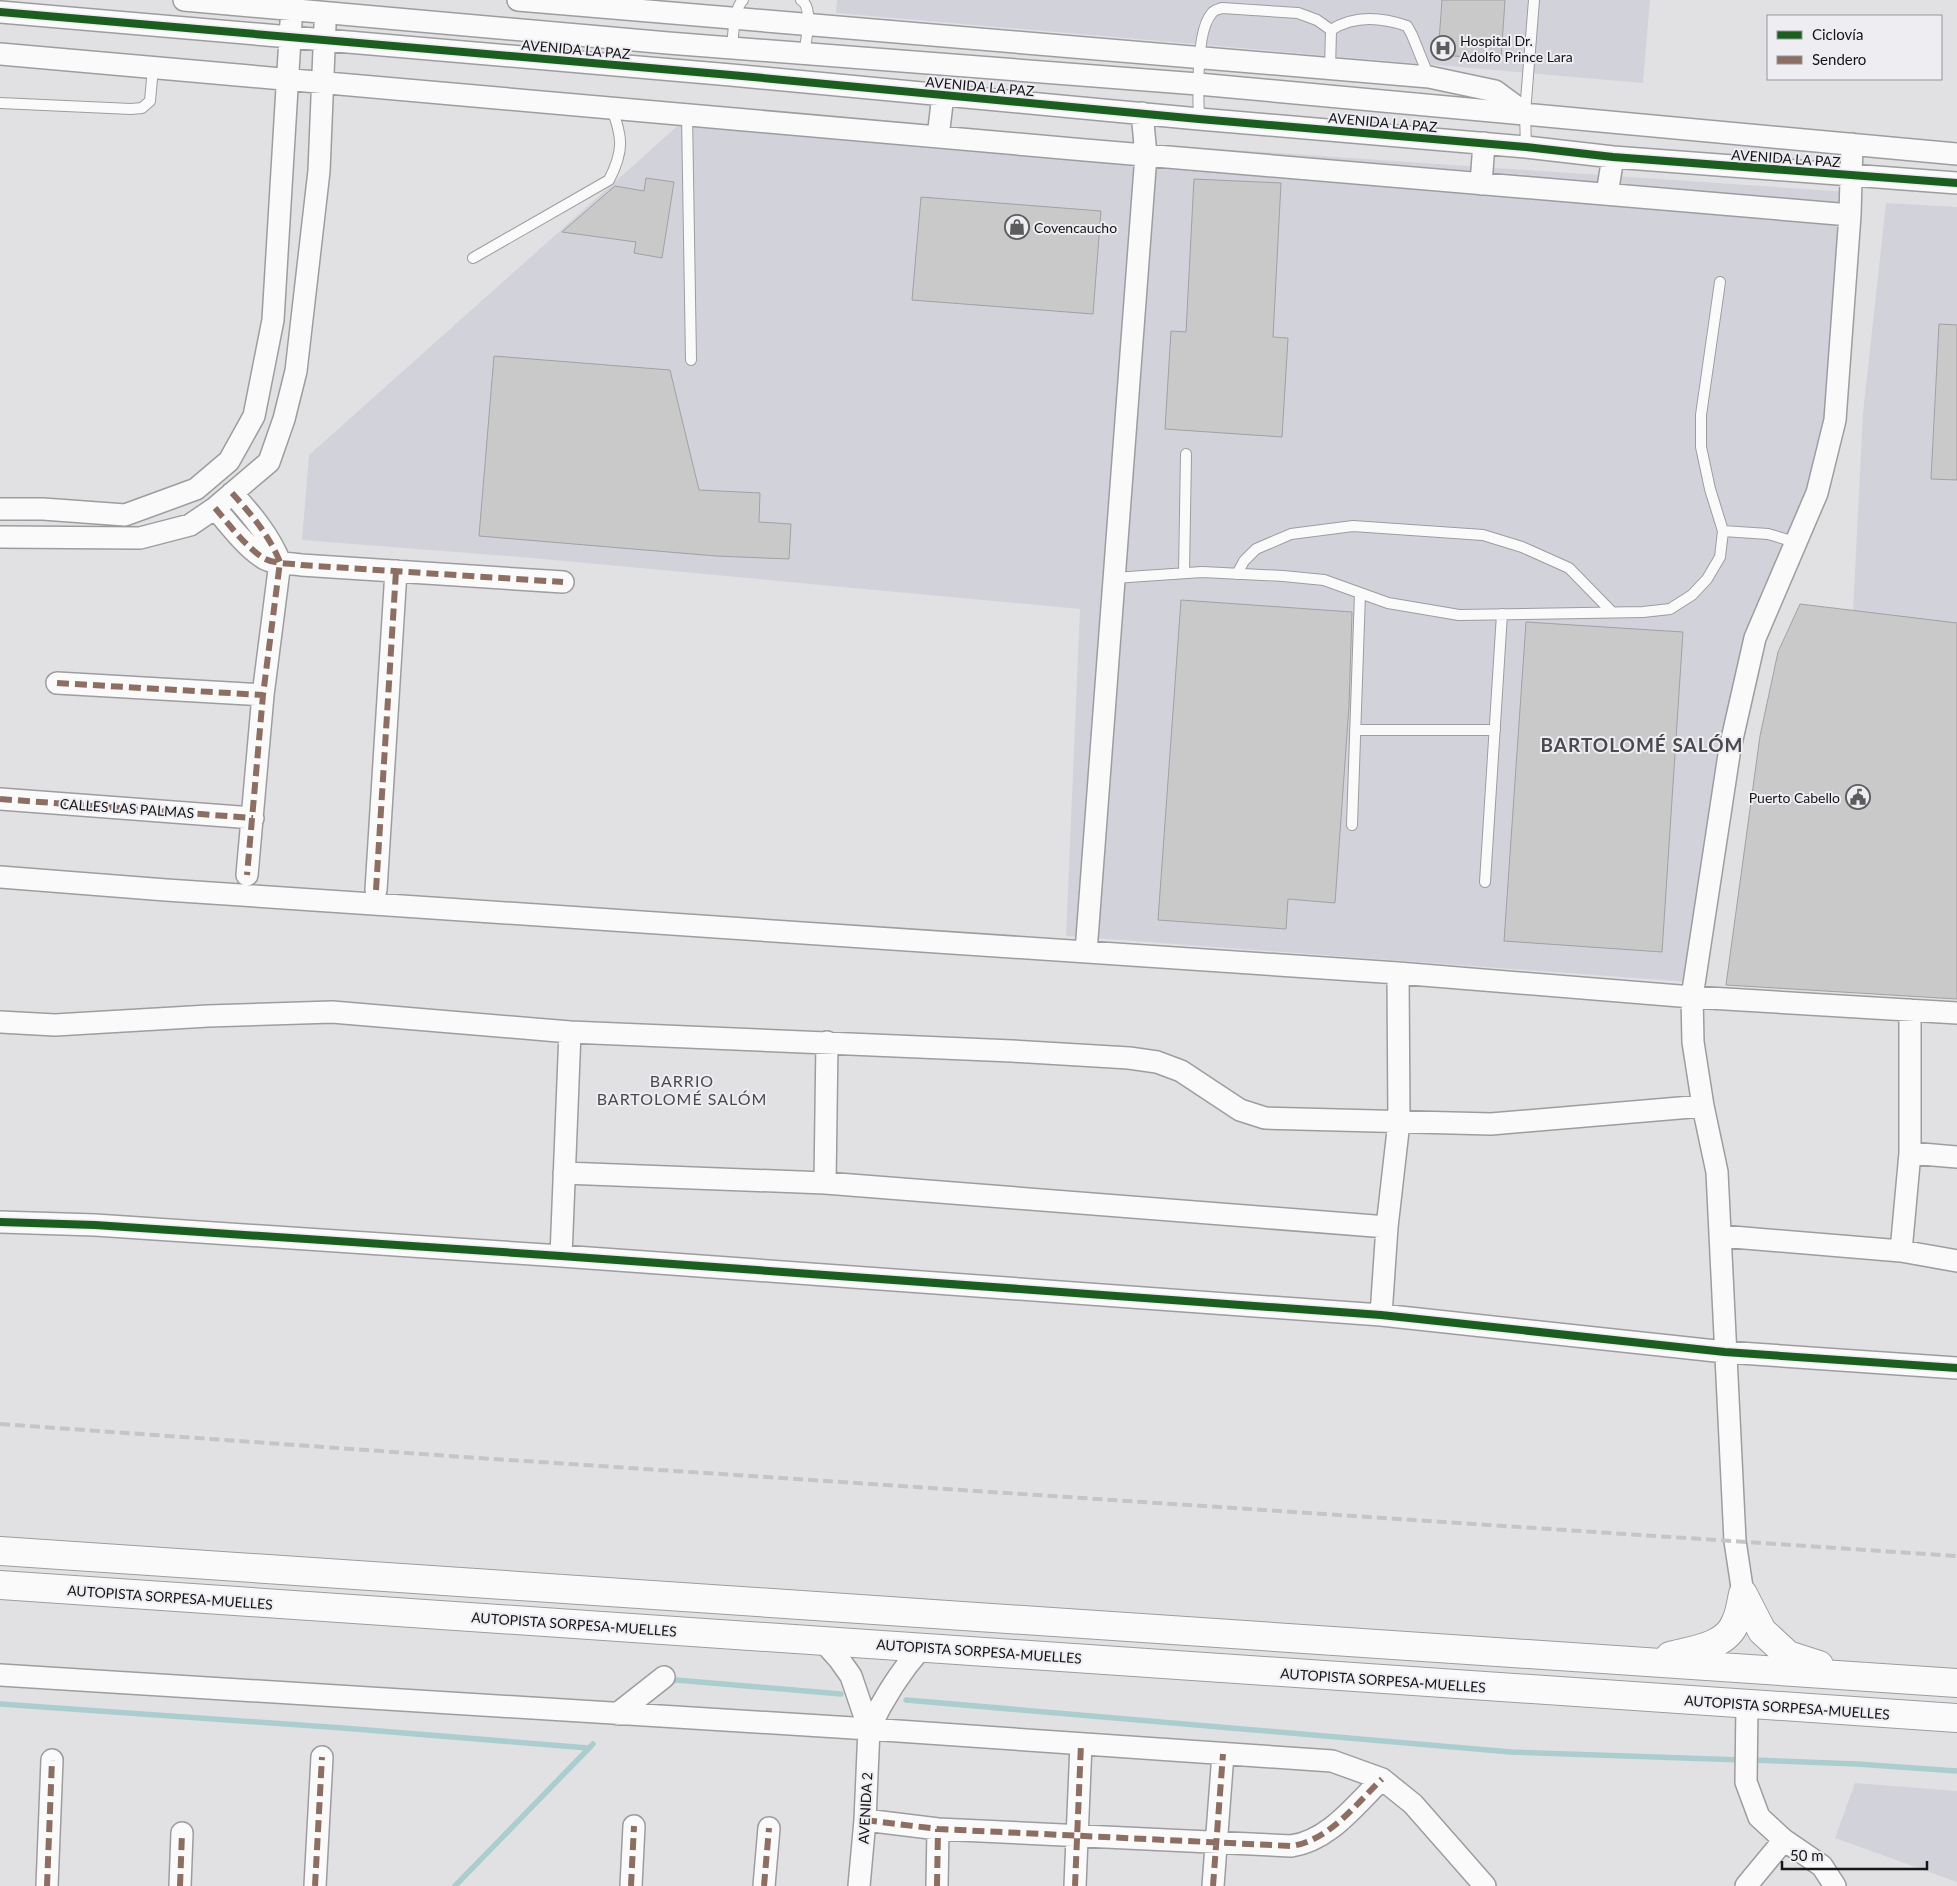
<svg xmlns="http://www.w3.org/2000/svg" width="1957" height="1886" font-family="Lato,sans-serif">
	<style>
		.built { fill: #d2d2da }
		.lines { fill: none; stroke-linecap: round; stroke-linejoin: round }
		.stream { stroke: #accdce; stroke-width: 5.5 }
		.building { fill: #c9c9ca; stroke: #a1a0a2 }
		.lane-casing { stroke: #9d9d9f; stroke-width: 12 }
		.street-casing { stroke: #9d9d9f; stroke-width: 24 }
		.primary-casing { stroke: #9d9d9f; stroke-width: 30 }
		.lane { stroke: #fafafb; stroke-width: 10 }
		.street { stroke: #fafafb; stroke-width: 21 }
		.primary { stroke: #fafafb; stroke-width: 28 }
		.rail { stroke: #c5c5c6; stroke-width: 4; stroke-dasharray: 10 5; stroke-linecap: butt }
		.quiet { stroke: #8d6e63; stroke-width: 6; stroke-dasharray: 12 6; stroke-linecap: butt }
		.cycleway-casing { stroke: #ededf2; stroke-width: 11 }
		.cycleway { stroke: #1b5e20; stroke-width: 8 }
		.labels { text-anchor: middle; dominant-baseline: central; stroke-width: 4; stroke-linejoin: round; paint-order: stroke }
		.poi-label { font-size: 14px; fill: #151416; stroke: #ededf2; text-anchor: start }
		.street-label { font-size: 14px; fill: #151416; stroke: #ededf2 }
		.quarter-label { font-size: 16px; letter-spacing: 1px; fill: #4a4a4e; stroke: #ededf2 }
		.district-label { font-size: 19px; font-weight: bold; letter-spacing: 1px; fill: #4a4a4e; stroke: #ededf2 }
	</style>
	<rect width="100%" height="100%" fill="#e1e1e4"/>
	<!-- built -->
	<path class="built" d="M837,0H1650L1643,83L836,13Z
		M692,113L1849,192L1836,367L1812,475L1750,627L1689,982L1066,936L1080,609L532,558L302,540L309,455Z
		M1886,203L1957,207V623L1853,611L1863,413Z
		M1855,1783L1957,1791V1882L1835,1838Z"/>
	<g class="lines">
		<!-- stream -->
		<path class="stream" d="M668,1682L676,1680L841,1694
			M906,1700L1511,1752L1742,1760
			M0,1704L343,1728L588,1748
			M1751,1760L1857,1764L1957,1771
			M455,1886L593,1744"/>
	</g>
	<!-- building -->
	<path class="building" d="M1442,0H1505L1501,59L1438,55Z
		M646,178L674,182L662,258L634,253L636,242L562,232L615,186L644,191Z
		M1194,179L1281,183L1273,337L1288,338L1282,437L1165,429L1171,331L1186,332Z
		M921,197L1101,211L1093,314L912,300Z
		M1939,324L1957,325V480L1931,479Z
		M494,356L670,370L699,490L760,493L759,522L791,524L789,559L716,556L479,536Z
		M1181,600L1352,612L1349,706L1335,903L1288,899L1286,929L1158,920Z
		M1800,604L1957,623V999L1726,985L1760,736L1778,652Z
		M1526,622L1683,632L1662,952L1504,941Z"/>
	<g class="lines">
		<defs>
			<path id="lane" d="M801,0C814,7 806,40 804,54
				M1331,30C1354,15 1381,17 1407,26L1412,35L1429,77
				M732,48C733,36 734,8 743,0
				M0,103L131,109L142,108L150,101L153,68
				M687,114L691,360
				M1199,119C1198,95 1196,30 1212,13C1214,10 1219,9 1222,8L1298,13L1317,20L1331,30L1330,69
				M1526,147L1525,113L1534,0
				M473,258L609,180C624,151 623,137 611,107
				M1720,282L1701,415V447L1710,489L1723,531
				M1184,573L1186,454
				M1237,574L1244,561L1256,549L1291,534L1353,526L1483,535L1522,547L1569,568L1612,612
				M1114,578L1202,572L1283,576L1324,580L1388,603L1459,615L1643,612L1670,609L1692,595L1707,579L1720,557L1723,531L1768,534L1795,542
				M1355,730H1495
				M1352,825L1360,593
				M1485,882L1502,614"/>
			<path id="street" d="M184,0L668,43L1198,84L1957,154
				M518,0L1429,77L1495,91L1525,113
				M0,12L731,75L1199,119L1526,147L1613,157L1957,183
				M0,54L1085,150L1850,215
				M938,137L943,95
				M1481,184L1484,143
				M1607,194L1613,157
				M232,493C251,514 269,535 280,562L263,695L247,875
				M215,508C228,523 245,546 262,557C271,564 289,563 301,565L563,582
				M0,509H43L125,515L196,489L229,461L254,416L273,320L291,22
				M0,537L140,538L190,525L215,508L269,462L284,419L296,371L319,171L325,25
				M57,683L263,695
				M0,799L253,818
				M0,877L166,890L1398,973L1692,997L1957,1013
				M376,890L396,571
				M1086,952L1146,155L1142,113
				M0,1022L55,1025L208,1016L332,1012L570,1032L1012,1051L1129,1058L1157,1062L1181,1071L1240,1110L1265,1118L1491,1124L1703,1106
				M1910,1153L1957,1157
				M564,1173L825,1183L1387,1227
				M825,1183L827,1042
				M0,1222L95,1225L561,1256L1381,1315L1725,1352L1957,1368
				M1721,1236L1901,1251L1957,1261
				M1901,1251L1910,1153V1010
				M561,1256L570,1032
				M1381,1315L1387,1227L1399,1122L1398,973
				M1743,1594L1735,1541L1717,1172L1703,1106L1693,1042L1692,997L1730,748L1755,638L1817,493L1835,420L1850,215L1852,144
				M822,1640L839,1659L851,1676L869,1729L865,1820L859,1886
				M0,1675L869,1729L1332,1761L1382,1779L1413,1804L1485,1886
				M1747,1704L1746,1782L1759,1817L1784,1840L1822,1866L1835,1886
				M617,1714L664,1677
				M869,1729C883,1699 900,1672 922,1647
				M865,1820L938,1829L1291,1846C1329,1841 1356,1804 1382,1779
				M47,1886L52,1760
				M180,1886L182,1833
				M315,1886L322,1757
				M631,1886L634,1826
				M764,1886L769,1828
				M937,1886L938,1829
				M1075,1886L1081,1744
				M1213,1886L1223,1754
				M1746,1886L1784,1840"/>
			<path id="primary" d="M0,1551L1957,1683
				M0,1585L1957,1718
				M1743,1594L1762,1631L1788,1655L1819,1665
				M1670,1656C1693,1650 1727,1647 1736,1621C1740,1613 1741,1603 1743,1594"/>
		</defs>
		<!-- lane casing -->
		<use href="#lane" class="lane-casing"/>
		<!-- street casing -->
		<use href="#street" class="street-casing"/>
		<!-- primary casing -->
		<use href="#primary" class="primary-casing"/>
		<!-- lane -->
		<use href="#lane" class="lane"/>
		<!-- street -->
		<use href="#street" class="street"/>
		<!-- primary -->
		<use href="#primary" class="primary"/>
		<!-- rail -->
		<path class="rail" d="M0,1424L464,1457L1957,1556"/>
		<!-- quiet -->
		<path class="quiet" d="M232,493C251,514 269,535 280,562L263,695L247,875
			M215,508C228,523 245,546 262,557C271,564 289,563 301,565L563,582
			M57,683L263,695
			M0,799L253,818
			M376,890L396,571
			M865,1820L938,1829L1291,1846C1329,1841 1356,1804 1382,1779
			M47,1886L52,1760
			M180,1886L182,1833
			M315,1886L322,1757
			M631,1886L634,1826
			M764,1886L769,1828
			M937,1886L938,1829
			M1075,1886L1081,1744
			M1213,1886L1223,1754"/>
		<defs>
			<path id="cycleway" d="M0,12L731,75L1199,119L1526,147L1613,157L1957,183
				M0,1222L95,1225L561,1256L1381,1315L1725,1352L1957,1368"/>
		</defs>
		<!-- cycleway casing -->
		<use href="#cycleway" class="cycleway-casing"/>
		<!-- cycleway -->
		<use href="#cycleway" class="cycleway"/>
	</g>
	<!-- icons -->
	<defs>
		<symbol id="hospital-ring" viewBox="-11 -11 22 22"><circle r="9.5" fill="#ededf2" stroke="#5c5c5e" stroke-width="1.5"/><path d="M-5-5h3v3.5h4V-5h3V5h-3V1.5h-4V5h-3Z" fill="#5c5c5e"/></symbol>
		<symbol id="shop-ring" viewBox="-11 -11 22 22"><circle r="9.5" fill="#ededf2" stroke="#5c5c5e" stroke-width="1.5"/><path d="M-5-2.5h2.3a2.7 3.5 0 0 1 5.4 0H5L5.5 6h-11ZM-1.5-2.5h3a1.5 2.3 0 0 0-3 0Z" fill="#5c5c5e"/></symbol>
		<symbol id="civic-ring" viewBox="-11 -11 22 22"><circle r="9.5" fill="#ededf2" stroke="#5c5c5e" stroke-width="1.5"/><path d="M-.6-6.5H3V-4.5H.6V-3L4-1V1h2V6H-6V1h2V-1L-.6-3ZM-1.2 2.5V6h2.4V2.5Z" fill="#5c5c5e"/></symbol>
	</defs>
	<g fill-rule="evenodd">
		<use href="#hospital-ring" x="1429" y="34" width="28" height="28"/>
		<use href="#shop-ring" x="1003" y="213" width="28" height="28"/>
		<use href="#civic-ring" x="1844" y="783" width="28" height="28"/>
	</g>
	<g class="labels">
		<!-- poi labels -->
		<g class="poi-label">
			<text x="1460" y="40">Hospital Dr.<tspan x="1460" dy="16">Adolfo Prince Lara</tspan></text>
			<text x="1034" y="227">Covencaucho</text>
			<text x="1840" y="797" text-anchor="end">Puerto Cabello</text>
		</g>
		<!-- street labels -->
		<g class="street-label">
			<text transform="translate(576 49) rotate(5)">AVENIDA LA PAZ</text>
			<text transform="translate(980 86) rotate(5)">AVENIDA LA PAZ</text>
			<text transform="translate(1383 122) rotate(5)">AVENIDA LA PAZ</text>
			<text transform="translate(1786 158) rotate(4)">AVENIDA LA PAZ</text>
			<text transform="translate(127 808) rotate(4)">CALLES LAS PALMAS</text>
			<text transform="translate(170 1597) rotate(4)">AUTOPISTA SORPESA-MUELLES</text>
			<text transform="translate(574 1624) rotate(4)">AUTOPISTA SORPESA-MUELLES</text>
			<text transform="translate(979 1651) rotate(4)">AUTOPISTA SORPESA-MUELLES</text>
			<text transform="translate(1383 1680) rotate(4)">AUTOPISTA SORPESA-MUELLES</text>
			<text transform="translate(1787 1707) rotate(4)">AUTOPISTA SORPESA-MUELLES</text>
			<text transform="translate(865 1808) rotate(-87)">AVENIDA 2</text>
		</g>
		<!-- quarter labels -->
		<g class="quarter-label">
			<text x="682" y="1080">BARRIO<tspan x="682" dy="18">BARTOLOMÉ SALÓM</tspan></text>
		</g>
		<!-- district labels -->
		<g class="district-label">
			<text x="1642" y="744">BARTOLOMÉ SALÓM</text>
		</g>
	</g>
	<!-- legend -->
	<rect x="1767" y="15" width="175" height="65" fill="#ededf2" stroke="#97969a"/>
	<rect x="1777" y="31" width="25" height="8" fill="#1b5e20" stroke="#97969a"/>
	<text x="1812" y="40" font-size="15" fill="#151416">Ciclovía</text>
	<rect x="1777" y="56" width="25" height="8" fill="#8d6e63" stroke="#97969a"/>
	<text x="1812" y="65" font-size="15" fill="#151416">Sendero</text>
	<!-- scale -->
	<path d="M1782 1861v8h145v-8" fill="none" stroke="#151416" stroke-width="2.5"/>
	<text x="1790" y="1861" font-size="15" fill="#151416" stroke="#ededf2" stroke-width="4" paint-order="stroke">50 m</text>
</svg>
